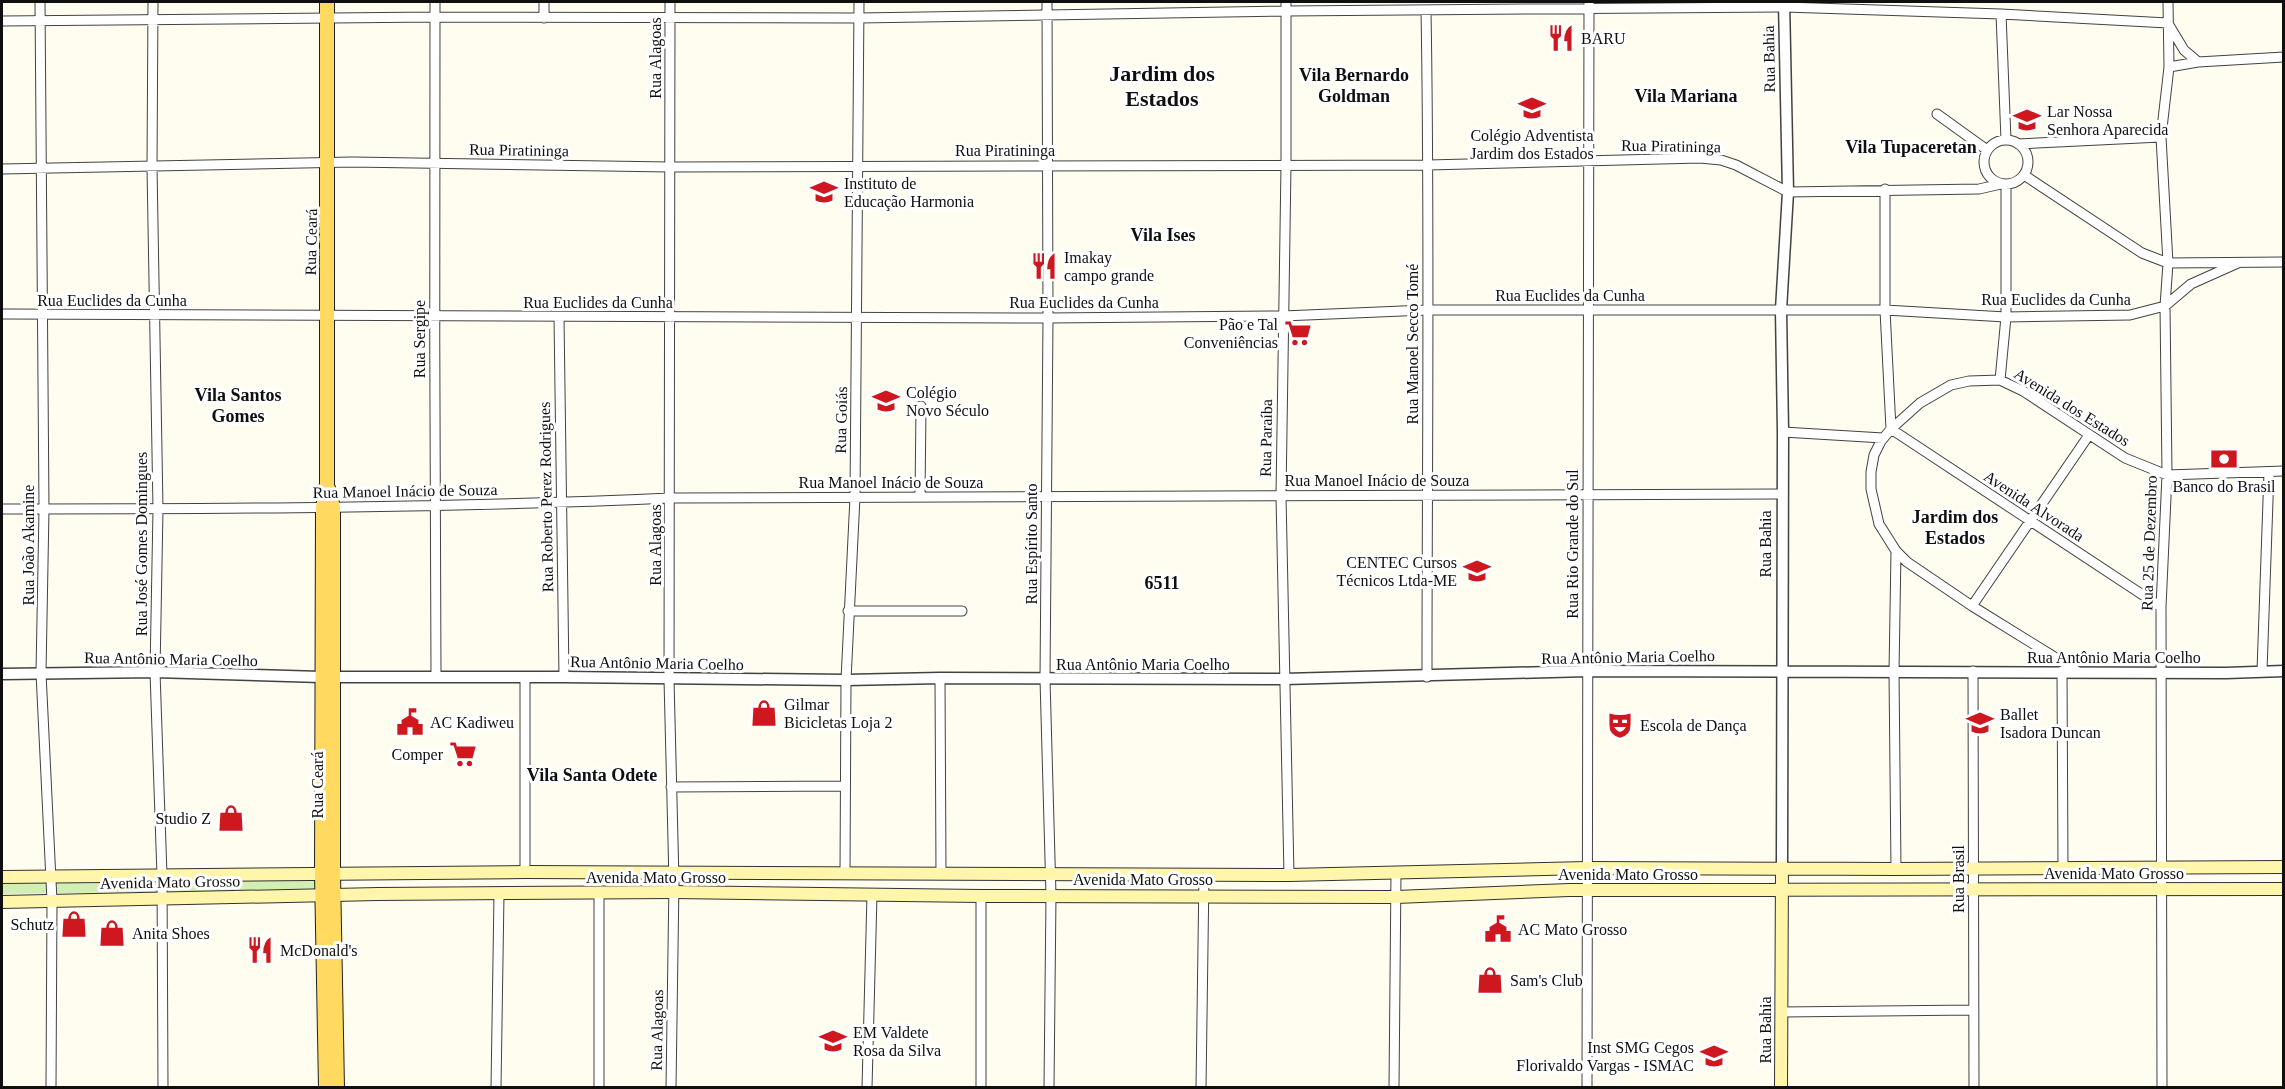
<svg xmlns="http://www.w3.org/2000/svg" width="2285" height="1089" font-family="Georgia,serif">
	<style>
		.green { fill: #d3eeb5 }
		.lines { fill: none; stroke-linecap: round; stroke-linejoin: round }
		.minor-casing { stroke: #424242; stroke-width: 11 }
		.tertiary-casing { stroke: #424242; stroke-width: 13 }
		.secondary-casing { stroke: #313131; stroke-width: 14 }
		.primary-casing { stroke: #202020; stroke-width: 16 }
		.minor { stroke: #fff; stroke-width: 9 }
		.tertiary { stroke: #fff; stroke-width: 10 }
		.secondary { stroke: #fff6ab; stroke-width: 12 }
		.primary { stroke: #ffd960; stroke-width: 14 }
		.labels { text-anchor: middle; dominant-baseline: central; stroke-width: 6; stroke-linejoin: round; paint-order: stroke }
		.poi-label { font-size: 16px; fill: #0f0f0f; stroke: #fff; text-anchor: start }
		.street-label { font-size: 16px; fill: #0f0f0f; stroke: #fff }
		.neighbourhood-label { font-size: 18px; font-weight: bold; fill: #0f0f0f; stroke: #fff }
		.district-label { font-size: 22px; font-weight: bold; fill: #0f0f0f; stroke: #fff }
	</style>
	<rect width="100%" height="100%" fill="#fffcf0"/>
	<!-- green -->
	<path class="green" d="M320,879V890L2,894V882Z"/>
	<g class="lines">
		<defs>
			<path id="minor" d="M40,2L44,509L41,673L52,901L51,1088
				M153,2L152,167L158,509L155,672L162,875L163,1088
				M435,2C435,227 434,452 436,677
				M544,2V18
				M670,2L669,679L674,881L671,1088
				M1047,2L1048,318L1045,679L1051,895L1049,1088
				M1286,2V165L1281,496L1289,875
				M1426,10C1430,233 1427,455 1427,677
				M2001,14L2006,140
				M2,21L435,17L859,18L1286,11L1784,7L2001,14L2168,23
				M2169,25L2184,50L2198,62
				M2169,67L2198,62L2284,57
				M1937,114L1987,150
				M1984 162a22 22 0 1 1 44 0a22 22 0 1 1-44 0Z
				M2018,144L2161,137
				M2,169L352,162L670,167L1428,165L1700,158L1721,160L1736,165L1788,192L1979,189L2001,184
				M2024,175L2142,253L2168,263L2284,262
				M1885,189V310L1891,429L2161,607
				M2,314L1048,318L1283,316L1426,310H1885L2006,317L2130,315L2165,306L2191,284L2238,263
				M559,317L564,677
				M2000,380L2006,317V184
				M1783,432L1883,438
				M920,497L921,406
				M2,509C224,509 447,508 670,498L1781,494
				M1972,606L2089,435
				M848,611H962
				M1973,671L1974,1088
				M2062,671L2063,867
				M2077,671L1972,606L1907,562L1896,551L1879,524L1871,489V472L1874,455L1881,441L1891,429L1920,403L1951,385L1969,381L2000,380L2023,391L2125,458L2167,475L2284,471
				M2262,671L2269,472
				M525,677V872
				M940,678L941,873
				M671,787L845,786
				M1896,869L1894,672L1896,551
				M845,874L846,680L855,497L859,2
				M1781,1012L1974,1010
				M496,1088L499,894
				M599,1088V894
				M867,1088L872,895
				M981,1088V896
				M1201,1088L1204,874
				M1394,1088L1396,873
				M1587,1088L1589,2
				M2162,1088L2161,607L2167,475L2165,306L2168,263L2161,137L2169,67L2168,2"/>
			<path id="tertiary" d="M2,674L155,672L321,677H564L846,680L940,678L1284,679L1587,671L2226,673L2284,671
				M1782,867L1783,432L1781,310L1788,192L1784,2"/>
			<path id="secondary" d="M2,877L525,872L1289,875L1586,868L1896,869L2284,867
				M2,902L378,894L674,892L981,896L1396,897L1569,890L2284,889
				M1781,1088L1782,867"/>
			<path id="primary" d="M328,488L333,507V874L337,1088
				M326,1088L322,874L323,508L327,483V2"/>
		</defs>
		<!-- minor casing -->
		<use href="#minor" class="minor-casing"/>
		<!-- tertiary casing -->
		<use href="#tertiary" class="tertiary-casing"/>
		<!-- secondary casing -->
		<use href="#secondary" class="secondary-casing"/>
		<!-- primary casing -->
		<use href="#primary" class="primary-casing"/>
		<!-- minor -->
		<use href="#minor" class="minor"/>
		<!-- tertiary -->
		<use href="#tertiary" class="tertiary"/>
		<!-- secondary -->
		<use href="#secondary" class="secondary"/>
		<!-- primary -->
		<use href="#primary" class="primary"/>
	</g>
	<!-- icons -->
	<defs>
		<symbol id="restaurant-bare" viewBox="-9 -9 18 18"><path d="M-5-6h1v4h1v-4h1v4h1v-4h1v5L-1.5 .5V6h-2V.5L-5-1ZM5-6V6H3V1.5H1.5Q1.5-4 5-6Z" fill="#ce171f" stroke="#fff" stroke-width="2.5" paint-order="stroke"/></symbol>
		<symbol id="school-bare" viewBox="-9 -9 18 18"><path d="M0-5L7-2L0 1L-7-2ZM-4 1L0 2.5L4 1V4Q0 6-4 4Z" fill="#ce171f" stroke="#fff" stroke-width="2.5" paint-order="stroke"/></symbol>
		<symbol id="supermarket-bare" viewBox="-9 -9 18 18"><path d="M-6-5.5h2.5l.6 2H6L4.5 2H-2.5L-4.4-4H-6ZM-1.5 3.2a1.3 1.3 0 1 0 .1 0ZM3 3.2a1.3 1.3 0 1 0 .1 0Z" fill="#ce171f" stroke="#fff" stroke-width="2.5" paint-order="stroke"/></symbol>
		<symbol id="bank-bare" viewBox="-9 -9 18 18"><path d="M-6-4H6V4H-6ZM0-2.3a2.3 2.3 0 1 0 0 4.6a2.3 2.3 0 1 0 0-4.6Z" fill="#ce171f" stroke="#fff" stroke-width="2.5" paint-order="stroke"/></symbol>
		<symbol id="shop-bare" viewBox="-9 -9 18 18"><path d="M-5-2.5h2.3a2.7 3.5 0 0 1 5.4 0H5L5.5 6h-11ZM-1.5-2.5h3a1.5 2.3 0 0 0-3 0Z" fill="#ce171f" stroke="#fff" stroke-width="2.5" paint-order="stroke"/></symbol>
		<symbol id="civic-bare" viewBox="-9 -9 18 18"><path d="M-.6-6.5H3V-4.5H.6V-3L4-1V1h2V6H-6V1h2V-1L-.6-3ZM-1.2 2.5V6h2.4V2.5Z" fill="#ce171f" stroke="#fff" stroke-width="2.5" paint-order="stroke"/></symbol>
		<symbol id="theatre-bare" viewBox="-9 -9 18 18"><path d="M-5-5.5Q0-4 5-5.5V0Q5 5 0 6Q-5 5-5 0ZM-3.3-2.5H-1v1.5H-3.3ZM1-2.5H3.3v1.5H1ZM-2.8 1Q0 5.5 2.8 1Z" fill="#ce171f" stroke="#fff" stroke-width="2.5" paint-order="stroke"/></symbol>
	</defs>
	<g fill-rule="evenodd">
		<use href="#restaurant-bare" x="1542" y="19" width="38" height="38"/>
		<use href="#school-bare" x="1513" y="89" width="38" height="38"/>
		<use href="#school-bare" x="2008" y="101" width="38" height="38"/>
		<use href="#school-bare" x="805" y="173" width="38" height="38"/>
		<use href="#restaurant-bare" x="1025" y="247" width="38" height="38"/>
		<use href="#supermarket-bare" x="1279" y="314" width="38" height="38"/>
		<use href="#school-bare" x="867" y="382" width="38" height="38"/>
		<use href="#bank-bare" x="2205" y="440" width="38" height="38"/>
		<use href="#school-bare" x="1458" y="552" width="38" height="38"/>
		<use href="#shop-bare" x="745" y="694" width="38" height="38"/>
		<use href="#civic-bare" x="391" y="703" width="38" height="38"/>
		<use href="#school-bare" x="1961" y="704" width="38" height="38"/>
		<use href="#theatre-bare" x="1601" y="706" width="38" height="38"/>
		<use href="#supermarket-bare" x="444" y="735" width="38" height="38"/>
		<use href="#shop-bare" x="212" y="799" width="38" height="38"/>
		<use href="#shop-bare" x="55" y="905" width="38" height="38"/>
		<use href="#civic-bare" x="1479" y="910" width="38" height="38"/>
		<use href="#shop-bare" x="93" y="914" width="38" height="38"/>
		<use href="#restaurant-bare" x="241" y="931" width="38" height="38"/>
		<use href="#shop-bare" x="1471" y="961" width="38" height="38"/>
		<use href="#school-bare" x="814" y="1022" width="38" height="38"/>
		<use href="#school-bare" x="1695" y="1037" width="38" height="38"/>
	</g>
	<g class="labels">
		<!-- poi labels -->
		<g class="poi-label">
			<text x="1581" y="38">BARU</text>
			<text x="2047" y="111">Lar Nossa<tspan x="2047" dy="18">Senhora Aparecida</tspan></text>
			<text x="1532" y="135" text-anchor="middle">Colégio Adventista<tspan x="1532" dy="18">Jardim dos Estados</tspan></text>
			<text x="844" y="183">Instituto de<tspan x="844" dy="18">Educação Harmonia</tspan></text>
			<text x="1064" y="257">Imakay<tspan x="1064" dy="18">campo grande</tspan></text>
			<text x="1278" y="324" text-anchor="end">Pão e Tal<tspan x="1278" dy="18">Conveniências</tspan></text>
			<text x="906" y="392">Colégio<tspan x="906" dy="18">Novo Século</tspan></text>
			<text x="2224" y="486" text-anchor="middle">Banco do Brasil</text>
			<text x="1457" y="562" text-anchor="end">CENTEC Cursos<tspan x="1457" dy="18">Técnicos Ltda-ME</tspan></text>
			<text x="784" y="704">Gilmar<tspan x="784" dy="18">Bicicletas Loja 2</tspan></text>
			<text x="2000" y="714">Ballet<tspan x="2000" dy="18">Isadora Duncan</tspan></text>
			<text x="430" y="722">AC Kadiweu</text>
			<text x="1640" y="725">Escola de Dança</text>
			<text x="443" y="754" text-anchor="end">Comper</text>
			<text x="211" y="818" text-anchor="end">Studio Z</text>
			<text x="54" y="924" text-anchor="end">Schutz</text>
			<text x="1518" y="929">AC Mato Grosso</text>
			<text x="132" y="933">Anita Shoes</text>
			<text x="280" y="950">McDonald's</text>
			<text x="1510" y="980">Sam's Club</text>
			<text x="853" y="1032">EM Valdete<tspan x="853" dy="18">Rosa da Silva</tspan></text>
			<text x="1694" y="1047" text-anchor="end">Inst SMG Cegos<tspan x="1694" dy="18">Florivaldo Vargas - ISMAC</tspan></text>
		</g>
		<!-- street labels -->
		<g class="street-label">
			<text transform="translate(655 58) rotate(-90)">Rua Alagoas</text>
			<text transform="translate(1769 59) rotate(-91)">Rua Bahia</text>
			<text transform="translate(1671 146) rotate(1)">Rua Piratininga</text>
			<text transform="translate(519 150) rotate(1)">Rua Piratininga</text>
			<text x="1005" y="150">Rua Piratininga</text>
			<text transform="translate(311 242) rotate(-89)">Rua Ceará</text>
			<text x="1570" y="295">Rua Euclides da Cunha</text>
			<text x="2056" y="299">Rua Euclides da Cunha</text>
			<text x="112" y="300">Rua Euclides da Cunha</text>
			<text x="598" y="302">Rua Euclides da Cunha</text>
			<text x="1084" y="302">Rua Euclides da Cunha</text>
			<text transform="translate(419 339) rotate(-90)">Rua Sergipe</text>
			<text transform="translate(1412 344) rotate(-90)">Rua Manoel Secco Tomé</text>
			<text transform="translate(2072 407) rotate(32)">Avenida dos Estados</text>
			<text transform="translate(841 420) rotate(-89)">Rua Goiás</text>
			<text transform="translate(1266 438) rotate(-89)">Rua Paraíba</text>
			<text x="1377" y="480">Rua Manoel Inácio de Souza</text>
			<text x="891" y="482">Rua Manoel Inácio de Souza</text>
			<text transform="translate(405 491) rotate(-1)">Rua Manoel Inácio de Souza</text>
			<text transform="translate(546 497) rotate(-91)">Rua Roberto Perez Rodrigues</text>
			<text transform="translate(2034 506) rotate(33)">Avenida Alvorada</text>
			<text transform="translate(2149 543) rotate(-88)">Rua 25 de Dezembro</text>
			<text transform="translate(141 544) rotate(-90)">Rua José Gomes Domingues</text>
			<text transform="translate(1031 544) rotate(-90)">Rua Espírito Santo</text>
			<text transform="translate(1572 544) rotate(-90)">Rua Rio Grande do Sul</text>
			<text transform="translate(1765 544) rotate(-90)">Rua Bahia</text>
			<text transform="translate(28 545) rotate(-90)">Rua João Akamine</text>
			<text transform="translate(655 545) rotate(-90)">Rua Alagoas</text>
			<text transform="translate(1628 657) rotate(-1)">Rua Antônio Maria Coelho</text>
			<text x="2114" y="657">Rua Antônio Maria Coelho</text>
			<text transform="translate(171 659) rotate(1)">Rua Antônio Maria Coelho</text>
			<text transform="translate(657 663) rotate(1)">Rua Antônio Maria Coelho</text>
			<text x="1143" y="664">Rua Antônio Maria Coelho</text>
			<text transform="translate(317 785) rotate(-90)">Rua Ceará</text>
			<text x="2114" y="873">Avenida Mato Grosso</text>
			<text x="1628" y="874">Avenida Mato Grosso</text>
			<text x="656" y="877">Avenida Mato Grosso</text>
			<text x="1143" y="879">Avenida Mato Grosso</text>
			<text transform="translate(1958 879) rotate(-90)">Rua Brasil</text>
			<text transform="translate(170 882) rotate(-1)">Avenida Mato Grosso</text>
			<text transform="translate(657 1030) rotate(-89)">Rua Alagoas</text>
			<text transform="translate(1765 1030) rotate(-90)">Rua Bahia</text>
		</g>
		<!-- neighbourhood labels -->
		<g class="neighbourhood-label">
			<text x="1354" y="75">Vila Bernardo<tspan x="1354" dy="21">Goldman</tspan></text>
			<text x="1686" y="96">Vila Mariana</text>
			<text x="1911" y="147">Vila Tupaceretan</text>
			<text x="1163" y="235">Vila Ises</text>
			<text x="238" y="395">Vila Santos<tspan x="238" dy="21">Gomes</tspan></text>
			<text x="1955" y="517">Jardim dos<tspan x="1955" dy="21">Estados</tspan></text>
			<text x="1162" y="583">6511</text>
			<text x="592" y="775">Vila Santa Odete</text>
		</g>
		<!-- district labels -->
		<g class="district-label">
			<text x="1162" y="73">Jardim dos<tspan x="1162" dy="25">Estados</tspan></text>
		</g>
	</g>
	<!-- border -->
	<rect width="2285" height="1089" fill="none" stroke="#0f0f0f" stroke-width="6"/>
</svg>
